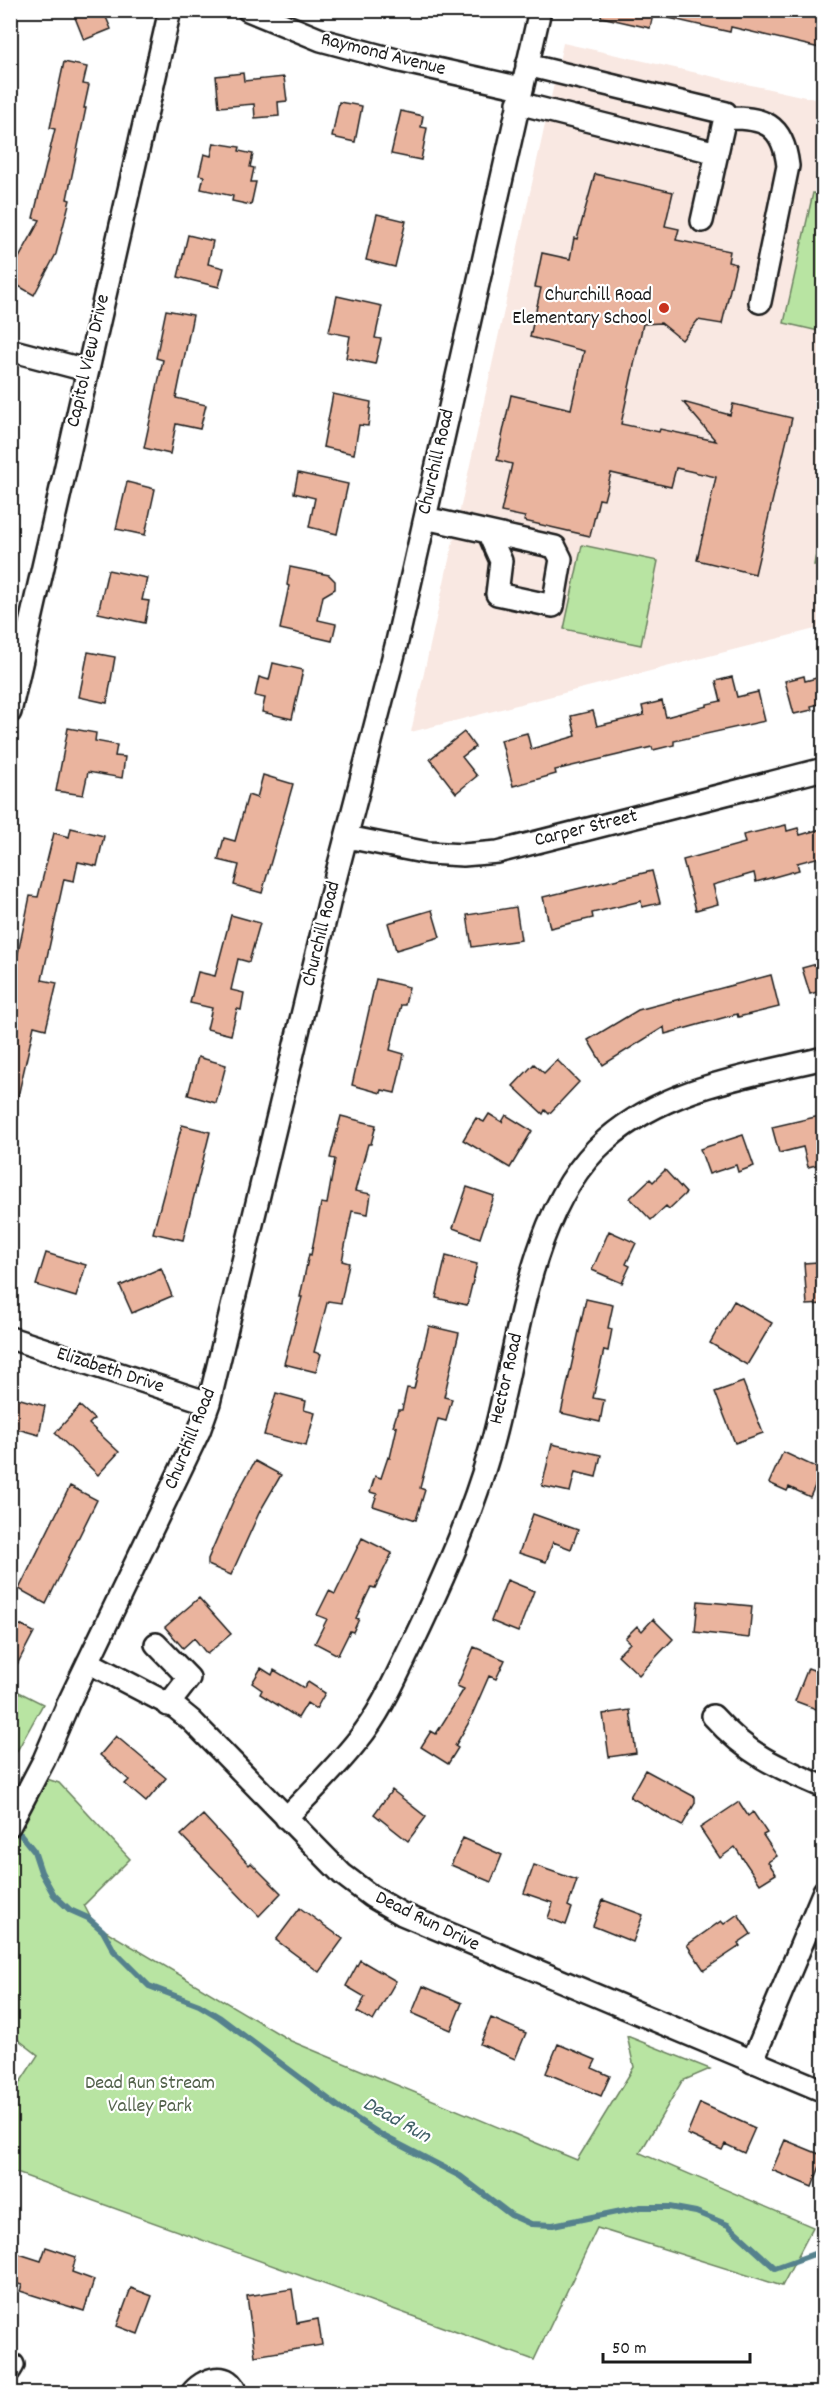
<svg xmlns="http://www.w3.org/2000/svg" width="834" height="2404" font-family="Dekko,sans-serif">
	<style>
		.built { fill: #f9e8e2 }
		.green { fill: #b8e4a2; stroke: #6a805f; stroke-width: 1.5 }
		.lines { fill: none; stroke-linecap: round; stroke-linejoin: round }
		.stream { stroke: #54818d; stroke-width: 6 }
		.building { fill: #eab49e; stroke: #1c1c1c; stroke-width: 1.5 }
		.minor-casing { stroke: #1c1c1c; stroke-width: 26 }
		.minor { stroke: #fff; stroke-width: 21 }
		.poi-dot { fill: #c8321e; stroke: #fff; stroke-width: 2 }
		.labels { text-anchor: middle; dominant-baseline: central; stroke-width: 4.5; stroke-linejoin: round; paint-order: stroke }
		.street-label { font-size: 20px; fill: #1c1c1c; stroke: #fff }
		.poi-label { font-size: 20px; fill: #1c1c1c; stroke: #fff; text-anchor: end }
		.park-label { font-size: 20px; fill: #53624b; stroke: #fff }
		.water-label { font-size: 21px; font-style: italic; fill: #416067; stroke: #fff }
	</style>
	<rect width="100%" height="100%" fill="#fff"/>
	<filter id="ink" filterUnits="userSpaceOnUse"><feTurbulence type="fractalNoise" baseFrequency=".0167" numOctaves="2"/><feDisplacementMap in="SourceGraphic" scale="12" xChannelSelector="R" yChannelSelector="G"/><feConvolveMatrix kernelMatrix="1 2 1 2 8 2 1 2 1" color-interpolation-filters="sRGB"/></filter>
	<g filter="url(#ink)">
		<!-- built -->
		<path class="built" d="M563,43L823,101V627L411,732Z"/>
		<!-- green -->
		<path class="green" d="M813,193L823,195V332L784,323Z
			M823,514L824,566H823L814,565Z
			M582,545L658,561L641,645L564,629Z
			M11,1688L43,1704L11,1762Z
			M47,1779L59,1783L130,1859L84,1905L94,1924L291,2041L577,2160L634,2067L627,2036L710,2069L682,2081L640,2153L813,2227L782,2286L597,2228L534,2360L11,2171V2096L38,2055L11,2034V1830Z"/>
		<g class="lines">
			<!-- stream -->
			<path class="stream" d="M21,1835L34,1851L41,1872L54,1895L70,1910L88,1918L103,1931L114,1951L149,1986L199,2005L219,2017L340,2108L383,2136L460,2176L511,2215L531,2224L553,2225L641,2207H669L696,2212L728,2225L775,2268L814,2254L824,2257"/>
		</g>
		<!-- building -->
		<path class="building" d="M72,10H103L111,29L84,40Z
			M602,10H654L650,28L601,17Z
			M664,10H785L824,20V49L731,27L730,32L664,17Z
			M64,62L87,67L83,84L89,85L84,108H86L67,199L70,200L56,254L34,295L10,281V262L15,265L40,220L33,218L55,129L50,128Z
			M243,73L244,81L284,77L287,101L278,102L279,116L255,118L254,104L219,107L216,76Z
			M339,102L362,106L355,142L332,137Z
			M401,111L423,116L421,127L427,128L421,160L391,154Z
			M214,143L240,147L239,151L253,154L250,167L254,168L251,182H256L251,205L232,201L233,196L201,189L204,176L199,175L204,154L211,156Z
			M595,174L673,192L665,226L679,229L676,240L730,251L728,262L736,264L722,324L698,320L682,340L661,323L643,324L621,424L659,432L660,429L716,441L683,402L730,415L733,404L792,418L755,574L697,560L716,477L676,468L671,487L611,473L604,500L599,499L590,536L524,521L525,517L501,512L512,464L497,460L511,395L571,409L584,351L530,337L541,288L535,287L542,253L570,259L574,238L577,239Z
			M377,214L406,221L395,267L366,260Z
			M188,235L213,241L208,264L224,268L219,287L178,277Z
			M337,296L382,306L375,338L381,339L375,364L346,358L350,336L329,332Z
			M166,310L193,315L176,398L206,405L200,429L176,424L170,454L144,448L163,360L156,358Z
			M333,394L371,402L368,426L359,425L354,454L323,447Z
			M298,473L348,484L337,534L309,527L315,498L294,493Z
			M127,482L155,489L145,535L116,529Z
			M290,567L329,575L335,581V589L323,596L318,620L336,624L332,641L280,629L289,586L287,585Z
			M108,570L147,578L142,600L149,601L145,623L98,613Z
			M88,652L115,657L107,703L79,697Z
			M273,663L303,670L292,719L262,712L265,698L255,696L259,677L269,680Z
			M804,676L805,681L824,676V703L811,706L812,710L794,714L785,681Z
			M732,677L737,697L758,692L765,721L674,741V745L653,750L652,747L555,770L556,774L513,786L501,740L527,733L531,749L576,736L571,716L593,711L597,726L644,715L642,706L662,701L666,717L707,706V704L721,701L716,681Z
			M68,728L96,733L95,741L117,745L115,756L125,757L122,778L88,772L83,795L56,791Z
			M464,732L475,747L462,757L477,776L456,793L430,759Z
			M263,775L293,784L262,893L234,885L239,865L218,860L224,838L235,841L248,795L257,798Z
			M786,825L787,831L798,828L800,835L824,828V856L797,863L799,870L756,882L754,873L713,885L718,904L696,910L683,860L745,843L743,835Z
			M71,828L104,836L97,866L78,862L74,881L64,879L42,980L57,983L46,1029L34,1026L17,1101L10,1100V977H13L30,896L38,897L54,833L69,837Z
			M652,871L660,903L642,907L641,901L592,913L593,918L550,928L543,897Z
			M516,907L521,940L472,947L467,915Z
			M432,910L440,937L396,950L388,923Z
			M231,915L260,923L249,962L238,959L231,990L244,993L241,1010L237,1009L231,1035L207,1029L212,1008L190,1003L198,972L215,976Z
			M824,962V990L810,994L802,968Z
			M771,975L779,1007L738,1017L737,1014L665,1034L664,1027L603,1065L588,1040L638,1010Z
			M376,979L409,987L405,1005H401L390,1050L404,1054L395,1093L382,1090L381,1093L352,1085Z
			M198,1057L226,1065L216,1103L188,1095Z
			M557,1060L579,1082L549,1114L545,1110L543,1114L513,1086L534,1064L544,1073Z
			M489,1114L502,1122L506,1115L532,1131L510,1168L463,1140L476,1118L484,1122Z
			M824,1115V1163L808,1167L803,1147L779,1153L772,1127Z
			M341,1116L376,1125L371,1144H368L355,1191L371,1194L368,1214L352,1211L342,1261L349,1263L341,1303L328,1301L327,1303L314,1352L321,1354L316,1372L284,1364L302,1297H300L309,1254L311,1255L321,1203L327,1204L335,1159L330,1158Z
			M182,1125L210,1132L183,1240L153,1233Z
			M743,1135L754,1166L738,1172L736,1165L709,1174L700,1149Z
			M665,1170L686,1193L669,1209L666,1206L651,1220L630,1198L650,1179L653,1182Z
			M467,1187L494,1196L480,1238L453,1228Z
			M609,1231L636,1243L626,1264L630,1266L622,1283L592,1270Z
			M46,1253L86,1265L76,1297L36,1285Z
			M446,1256L477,1264L467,1305L436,1298Z
			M818,1262L820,1274L824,1273V1304L807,1305L804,1263Z
			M161,1268L172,1296L132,1313L120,1286Z
			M586,1299L613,1305L608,1328L612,1329L608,1351L604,1350L593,1398L604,1400L600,1422L561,1413Z
			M734,1301L772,1323L747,1365L710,1343Z
			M429,1326L459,1333L444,1397L452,1399L446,1421L438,1419L420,1488L425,1490L416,1520L373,1506L377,1494L370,1492L375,1476L381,1478L388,1457L390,1458L397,1427L393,1426L398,1410H402L407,1388L414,1389Z
			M743,1382L763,1433L735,1443L715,1392Z
			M276,1393L306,1401L304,1410L315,1413L306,1446L264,1435Z
			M10,1396L45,1406L39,1435L10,1427Z
			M80,1406L94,1419L89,1424L119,1452L98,1475L55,1433Z
			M552,1444L601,1455L596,1477L575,1472L570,1492L542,1486Z
			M783,1452L822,1470L810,1497L789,1487L787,1491L769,1483Z
			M255,1461L281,1475L259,1513L231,1575L208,1565V1559L234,1499Z
			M70,1486L97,1500L46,1604L19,1589Z
			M533,1514L578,1530L571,1549L553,1542L546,1562L519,1553Z
			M362,1538L392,1553L375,1588L371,1587L356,1618L359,1619L353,1632L350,1631L338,1655L315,1643L327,1619L317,1615L329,1591L335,1594Z
			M507,1580L534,1591L518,1632L491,1621Z
			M199,1598L231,1634L207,1654L194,1638L183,1648L165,1627Z
			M698,1601L752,1606L749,1638L695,1632Z
			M653,1619L673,1639L639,1675L618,1655L630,1643L625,1638L637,1626L642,1631Z
			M10,1620L34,1632L10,1678Z
			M474,1647L505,1660L496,1679L489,1676L468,1724L455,1746L458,1748L448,1764L421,1747L431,1731L436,1734L464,1689L457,1686Z
			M261,1668L272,1675L274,1670L304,1688L308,1682L325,1693L316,1709L307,1703L298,1718L260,1694L262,1690L252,1683Z
			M808,1668L824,1674V1712L795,1701Z
			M630,1710L636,1753L609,1757L603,1714Z
			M116,1736L166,1778L146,1802L125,1784L129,1780L100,1755Z
			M645,1770L695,1797V1803L682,1826L630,1797Z
			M392,1790L426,1817L408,1841L374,1814Z
			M739,1802L748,1816L753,1812L767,1833L763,1835L777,1856L768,1862L776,1874L760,1884L735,1847L720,1858L700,1828Z
			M203,1815L249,1865L251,1863L281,1893L259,1916L181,1835Z
			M463,1838L502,1855L491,1882L451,1865Z
			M534,1865L577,1880L568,1906L572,1908L566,1925L548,1918L553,1903L524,1893Z
			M603,1900L643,1915L633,1942L593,1926Z
			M300,1908L343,1939L319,1972L276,1940Z
			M738,1914L751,1934L738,1943L740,1946L704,1970L687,1945L721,1921L724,1924Z
			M360,1960L396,1981L373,2021L357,2012L365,1997L346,1986Z
			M423,1986L462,2003L451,2030L412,2013Z
			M491,2018L526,2033L515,2059L480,2044Z
			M558,2044L596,2060L592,2068L610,2076L601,2096L546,2073Z
			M700,2103L755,2128L744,2153L725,2144L722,2150L687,2134Z
			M785,2140L824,2156L812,2187L772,2170Z
			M46,2247L76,2257L72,2272L94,2280L84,2311L20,2291L22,2285L10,2282V2251L41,2261Z
			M131,2288L152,2296L138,2334L117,2326Z
			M292,2289L297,2323L318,2319L322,2345L255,2356L247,2296Z"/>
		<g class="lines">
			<defs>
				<path id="minor" d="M248,10L321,40L396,60L521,88
					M518,103L717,153L726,113L527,65
					M725,118C763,117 783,123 788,166L760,302
					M702,221L717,153
					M10,350L86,370
					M425,518L555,547L561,559L553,606L497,594L501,561L488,532
					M10,712L170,10
					M347,837L428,853L463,855L498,852L824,769
					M10,1338L209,1403
					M156,1644L189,1678L168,1705
					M88,1662L176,1708L192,1721L342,1874L371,1896L402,1914L824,2091
					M713,1716C748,1755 777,1767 824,1787
					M286,1818C311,1792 336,1768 358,1740C382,1711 397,1674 414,1640C443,1579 470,1519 489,1454C519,1355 524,1212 606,1140C666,1087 749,1076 824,1058
					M10,1825L44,1760L68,1704L199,1431L209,1403L330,899L396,646L540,10
					M752,2062L824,1891
					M10,2370L13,2365
					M191,2394C203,2378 230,2369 236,2394"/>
			</defs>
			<!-- minor casing -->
			<use href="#minor" class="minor-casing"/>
			<!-- minor -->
			<use href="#minor" class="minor"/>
		</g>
	</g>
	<!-- markers -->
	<circle class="poi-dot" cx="664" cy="308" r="6"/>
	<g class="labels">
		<!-- street labels -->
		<g class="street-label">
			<text transform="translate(383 55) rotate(14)">Raymond Avenue</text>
			<text transform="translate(89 361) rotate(-77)">Capitol View Drive</text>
			<text transform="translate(437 462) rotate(-77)">Churchill Road</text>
			<text transform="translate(586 829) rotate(-14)">Carper Street</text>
			<text transform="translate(322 934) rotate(-76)">Churchill Road</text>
			<text transform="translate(110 1371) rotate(18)">Elizabeth Drive</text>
			<text transform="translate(507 1379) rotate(-77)">Hector Road</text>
			<text transform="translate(191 1439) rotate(-68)">Churchill Road</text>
			<text transform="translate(427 1922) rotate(26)">Dead Run Drive</text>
		</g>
		<!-- poi labels -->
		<g class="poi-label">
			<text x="652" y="296">Churchill Road<tspan x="652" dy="23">Elementary School</tspan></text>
		</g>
		<!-- park labels -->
		<g class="park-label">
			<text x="150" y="2084">Dead Run Stream<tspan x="150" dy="23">Valley Park</tspan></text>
		</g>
		<!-- water labels -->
		<g class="water-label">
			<text transform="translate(396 2121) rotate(29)">Dead Run</text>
		</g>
	</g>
	<!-- margin -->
	<rect width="834" height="2404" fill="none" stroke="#fff" stroke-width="36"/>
	<rect x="18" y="18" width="798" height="2368" fill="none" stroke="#1c1c1c" stroke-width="2" filter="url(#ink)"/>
	<!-- scale -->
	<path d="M603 2353v9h147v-9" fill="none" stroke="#1c1c1c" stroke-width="3"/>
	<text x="612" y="2353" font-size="18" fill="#1c1c1c" stroke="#ffffff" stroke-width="4.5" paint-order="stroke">50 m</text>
</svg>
